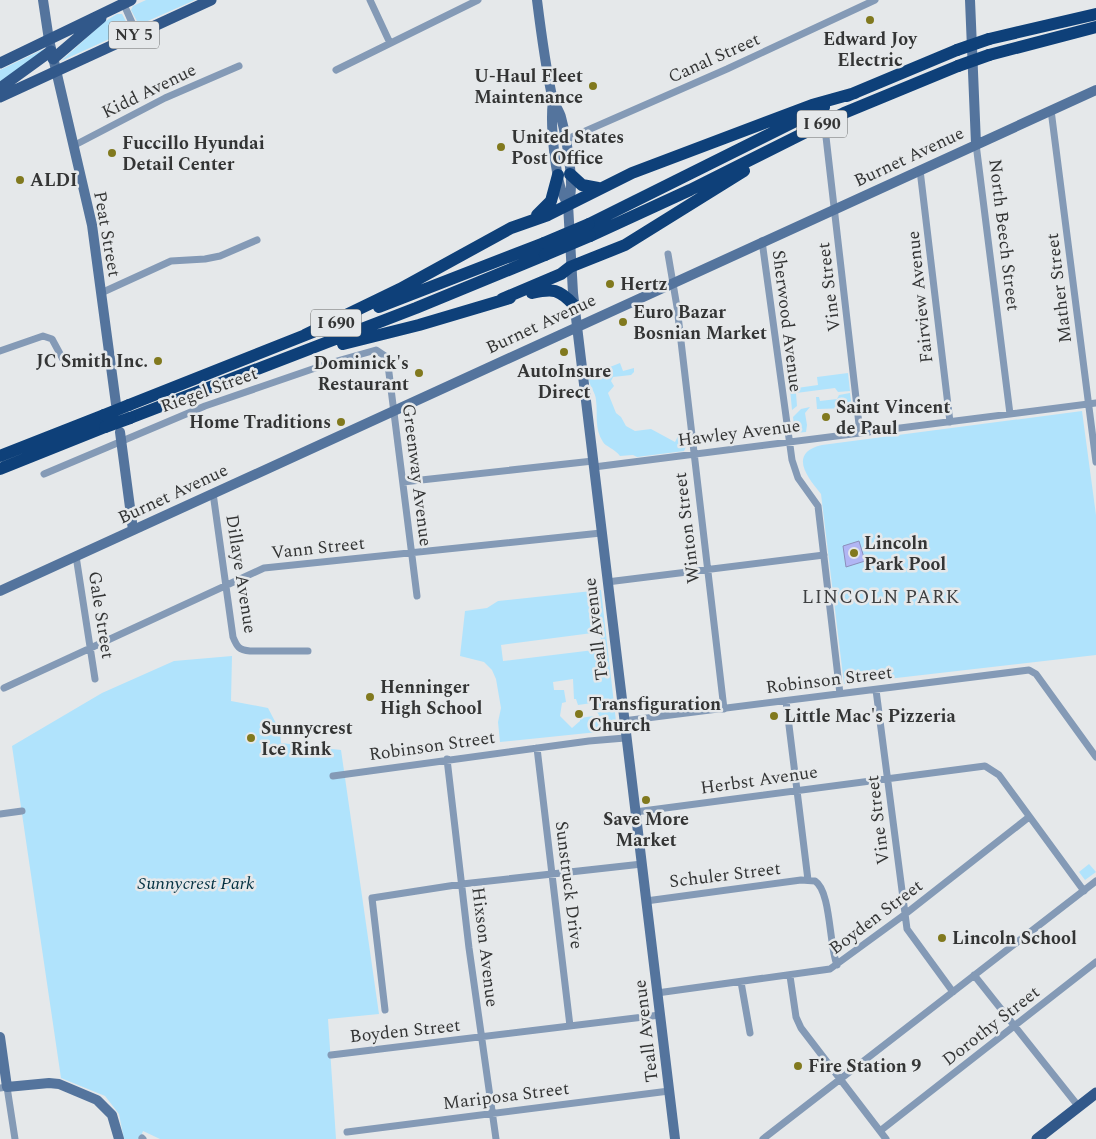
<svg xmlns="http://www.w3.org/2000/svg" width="1096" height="1139" font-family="Spectral,serif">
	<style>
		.green { fill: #b0e3fc; fill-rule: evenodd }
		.water { fill: #b1b6f4; stroke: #8c8fbb }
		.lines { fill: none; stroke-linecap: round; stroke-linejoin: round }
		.street { stroke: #849ab6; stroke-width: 7 }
		.secondary { stroke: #54749d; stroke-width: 10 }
		.primary { stroke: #31588a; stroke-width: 11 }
		.highway { stroke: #0e4079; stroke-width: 12 }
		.highway-bridge { stroke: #0e4079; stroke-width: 12 }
		.poi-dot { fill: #81791e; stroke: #e5e8ea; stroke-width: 2 }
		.labels { text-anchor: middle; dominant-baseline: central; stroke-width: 5; stroke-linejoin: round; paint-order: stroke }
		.shield { fill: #e5e8ea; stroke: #696b6b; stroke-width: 1 }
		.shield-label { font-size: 16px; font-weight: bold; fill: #343535 }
		.poi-label { font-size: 18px; font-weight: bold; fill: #343535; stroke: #e5e8ea; text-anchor: start }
		.street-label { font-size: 18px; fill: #343535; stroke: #e5e8ea }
		.park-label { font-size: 18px; font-style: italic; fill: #023041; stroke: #e5e8ea }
		.neighbourhood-label { font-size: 19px; letter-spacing: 1px; fill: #3e4042; stroke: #e5e8ea }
	</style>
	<rect width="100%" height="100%" fill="#e5e8ea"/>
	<!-- green -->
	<path class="green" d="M146,0H195L141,24L138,23L131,10L133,6Z
		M117,14H122L129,27L127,31L61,61L104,22Z
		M42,50L44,51L0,82V70Z
		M620,363L623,371L634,368V372L631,375L613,377L611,381L614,386L608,393L616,413L621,417L626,426L635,431L651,429L675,442L678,436L685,437L687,445L684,451L637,457L633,455L620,456C615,449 605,446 603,442C594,428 598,415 596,400C596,391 586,385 589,370L592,366L595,373Z
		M848,373L850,391L838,392L835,388L796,393L797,406L792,410L790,389L818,385L817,377Z
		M850,393L852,408L817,409L816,397H819L820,401L837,399L839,395Z
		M810,407L805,413L807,425L806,432L795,433L793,417L801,409Z
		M1082,411L1096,515V655L844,684L821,494C807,477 788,453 822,445Z
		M601,590L617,730L500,742L498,722L501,708L496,679L492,670L484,662L460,656L465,611L487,608L498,601ZM600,632L602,649L503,661L501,645ZM573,679L574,699H576L578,705L592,703L591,699L594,698L595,703H598L597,712L599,715L597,719L594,716L580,718V721L572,728L560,716L562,703L566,702L564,690H554L553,682Z
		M232,656L231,701L268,708L280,731L281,743L341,750L379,1014L328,1019L336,1139H160L143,1131L140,1139H124L119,1114L105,1096L61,1078L12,746L102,693L174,661Z
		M1089,864L1096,872L1085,880L1079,872Z"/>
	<!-- water -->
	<path class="water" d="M859,541L865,561L846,567L843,546Z"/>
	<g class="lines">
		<!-- street -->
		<path class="street" d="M122,0L137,34
			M370,0L390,43
			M336,70L478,0
			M1051,110L1096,462
			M826,137L860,433
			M565,140L727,69L875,0
			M976,144L1010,414
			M73,146L165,98L239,66
			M920,170L950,422
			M762,241L792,460L798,478L818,506L840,694
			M668,254L677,307L724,709
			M101,293L171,261L205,259L220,256L257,240
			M0,351L43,336L52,339L65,363L85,362L109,354
			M594,467L1096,403
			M44,474L205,406L330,363L376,350L385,356L388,365L417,596
			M403,482L593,461
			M213,493L233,637C237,647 239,650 250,651H308
			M76,556L95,679
			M607,582L824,555
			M4,688L264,568L601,533
			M876,690L907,929L953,992
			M786,701L808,880
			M623,721L1029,670L1036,674L1096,757
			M537,748L570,1026
			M447,759L469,948L496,1139
			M333,776L589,741L625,738
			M635,812L985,766L999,775L1084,891
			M0,814L22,811
			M646,901L801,880L815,881C831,891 829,945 837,965
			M974,975L1079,1107
			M790,976L796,1017L801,1028L886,1139
			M741,982L750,1033
			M657,993L830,969L904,915L1029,817
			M385,1010L372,898L462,884L642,864
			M331,1055L660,1015
			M0,1088L7,1087L15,1139
			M880,1131L1096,962
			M347,1132L669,1091
			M142,1138L143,1139
			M763,1139L1096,881"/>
		<!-- secondary -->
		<path class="secondary" d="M43,0L49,40L92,225L116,404
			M537,0C541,32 545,64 552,96C553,103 559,110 561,117C566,136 576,188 568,204L573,293L675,1139
			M970,0L976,144
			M553,101C550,123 555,188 568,204
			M120,432L133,530
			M0,591L1096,90
			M0,1037L7,1087L49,1083L59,1084L97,1100L112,1115L119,1139"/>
		<!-- primary -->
		<path class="primary" d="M53,59L101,18
			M0,63L131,0
			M0,88L51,51
			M0,97L211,0
			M1037,1139L1096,1093"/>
		<!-- highway -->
		<path class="highway" d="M989,39L1096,14
			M989,55L1096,27
			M847,96L957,50
			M570,174L582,185L598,188
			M537,215L551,201L558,175
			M589,224L824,107
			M590,236L690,190L844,113L958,66
			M532,293C553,288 559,289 574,305
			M502,299L561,274L570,267L625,245L744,171
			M379,307L544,243
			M305,335L400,289L511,228L548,215L632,173L812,105L855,93
			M343,344L419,325L510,298
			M129,405L313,332
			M130,418L416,308L545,255
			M0,456L104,415
			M0,469L105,427"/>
		<!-- highway-bridge -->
		<path class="highway-bridge" d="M957,50L989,39
			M958,66L989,55
			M544,243L589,224
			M545,255L590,236
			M104,415L129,405
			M105,427L130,418"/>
	</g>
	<!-- markers -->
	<g class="poi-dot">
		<circle cx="870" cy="20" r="5"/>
		<circle cx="593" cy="86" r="5"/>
		<circle cx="501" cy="147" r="5"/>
		<circle cx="112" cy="153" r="5"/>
		<circle cx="20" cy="180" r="5"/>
		<circle cx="610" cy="284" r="5"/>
		<circle cx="623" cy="322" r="5"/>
		<circle cx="564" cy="352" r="5"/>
		<circle cx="158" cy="361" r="5"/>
		<circle cx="419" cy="373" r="5"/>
		<circle cx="826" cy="417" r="5"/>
		<circle cx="341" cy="422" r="5"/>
		<circle cx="854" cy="553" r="5"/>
		<circle cx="370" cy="697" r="5"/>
		<circle cx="579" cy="714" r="5"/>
		<circle cx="774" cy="716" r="5"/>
		<circle cx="251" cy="738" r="5"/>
		<circle cx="646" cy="800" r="5"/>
		<circle cx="942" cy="938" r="5"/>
		<circle cx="798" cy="1066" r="5"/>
	</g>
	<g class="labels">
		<!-- shield labels -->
		<g class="shield">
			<rect x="109" y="21.5" width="50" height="27" rx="4"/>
			<rect x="797" y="110.5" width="50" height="27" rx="4"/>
			<rect x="311" y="309.5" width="50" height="27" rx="4"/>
		</g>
		<g class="shield-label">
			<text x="134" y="35">NY 5</text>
			<text x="822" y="124">I 690</text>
			<text x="336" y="323">I 690</text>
		</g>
		<!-- poi labels -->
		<g class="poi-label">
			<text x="870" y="39" text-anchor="middle">Edward Joy<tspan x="870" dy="21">Electric</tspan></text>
			<text x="583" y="76" text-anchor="end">U-Haul Fleet<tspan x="583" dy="21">Maintenance</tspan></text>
			<text x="511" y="137">United States<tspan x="511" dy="21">Post Office</tspan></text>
			<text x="122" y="143">Fuccillo Hyundai<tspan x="122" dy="21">Detail Center</tspan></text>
			<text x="30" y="180">ALDI</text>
			<text x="620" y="284">Hertz</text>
			<text x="633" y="312">Euro Bazar<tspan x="633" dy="21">Bosnian Market</tspan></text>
			<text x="148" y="361" text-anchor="end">JC Smith Inc.</text>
			<text x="409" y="363" text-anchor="end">Dominick's<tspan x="409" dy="21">Restaurant</tspan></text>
			<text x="564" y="371" text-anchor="middle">AutoInsure<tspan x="564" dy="21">Direct</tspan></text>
			<text x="836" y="407">Saint Vincent<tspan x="836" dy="21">de Paul</tspan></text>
			<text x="331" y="422" text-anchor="end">Home Traditions</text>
			<text x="864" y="543">Lincoln<tspan x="864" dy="21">Park Pool</tspan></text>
			<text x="380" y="687">Henninger<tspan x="380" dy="21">High School</tspan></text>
			<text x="589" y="704">Transfiguration<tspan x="589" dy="21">Church</tspan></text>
			<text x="784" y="716">Little Mac's Pizzeria</text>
			<text x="261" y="728">Sunnycrest<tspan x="261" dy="21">Ice Rink</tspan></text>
			<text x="646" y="819" text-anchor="middle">Save More<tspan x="646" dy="21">Market</tspan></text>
			<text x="952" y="938">Lincoln School</text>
			<text x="808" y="1066">Fire Station 9</text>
		</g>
		<!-- street labels -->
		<g class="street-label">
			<text transform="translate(714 58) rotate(-24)">Canal Street</text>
			<text transform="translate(149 91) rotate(-26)">Kidd Avenue</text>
			<text transform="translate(909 157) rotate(-25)">Burnet Avenue</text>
			<text transform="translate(107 234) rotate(80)">Peat Street</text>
			<text transform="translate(1004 235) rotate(83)">North Beech Street</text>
			<text transform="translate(829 287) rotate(-97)">Vine Street</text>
			<text transform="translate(1059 288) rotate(-97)">Mather Street</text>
			<text transform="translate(920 297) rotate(-96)">Fairview Avenue</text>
			<text transform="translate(787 321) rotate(83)">Sherwood Avenue</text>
			<text transform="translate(541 324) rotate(-25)">Burnet Avenue</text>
			<text transform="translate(209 390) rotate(-20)">Riegel Street</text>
			<text transform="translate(739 433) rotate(-7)">Hawley Avenue</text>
			<text transform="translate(417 475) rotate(83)">Greenway Avenue</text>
			<text transform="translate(173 494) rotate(-25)">Burnet Avenue</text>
			<text transform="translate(687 528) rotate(-97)">Winton Street</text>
			<text transform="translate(318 548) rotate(-6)">Vann Street</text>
			<text transform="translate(241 574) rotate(81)">Dillaye Avenue</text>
			<text transform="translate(101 615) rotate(81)">Gale Street</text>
			<text transform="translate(596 629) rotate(-97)">Teall Avenue</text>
			<text transform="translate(829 680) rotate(-7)">Robinson Street</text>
			<text transform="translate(432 746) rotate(-8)">Robinson Street</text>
			<text transform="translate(759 780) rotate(-8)">Herbst Avenue</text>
			<text transform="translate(878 820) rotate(-97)">Vine Street</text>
			<text transform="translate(725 875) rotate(-7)">Schuler Street</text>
			<text transform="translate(569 885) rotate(83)">Sunstruck Drive</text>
			<text transform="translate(876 917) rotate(-37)">Boyden Street</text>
			<text transform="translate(485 947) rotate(83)">Hixson Avenue</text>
			<text transform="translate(991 1026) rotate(-38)">Dorothy Street</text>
			<text transform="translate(405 1031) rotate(-6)">Boyden Street</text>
			<text transform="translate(646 1031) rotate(-97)">Teall Avenue</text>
			<text transform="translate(506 1096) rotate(-7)">Mariposa Street</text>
		</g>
		<!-- park labels -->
		<g class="park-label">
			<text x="196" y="883">Sunnycrest Park</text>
		</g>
		<!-- neighbourhood labels -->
		<g class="neighbourhood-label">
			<text x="881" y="597">LINCOLN PARK</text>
		</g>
	</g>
</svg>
